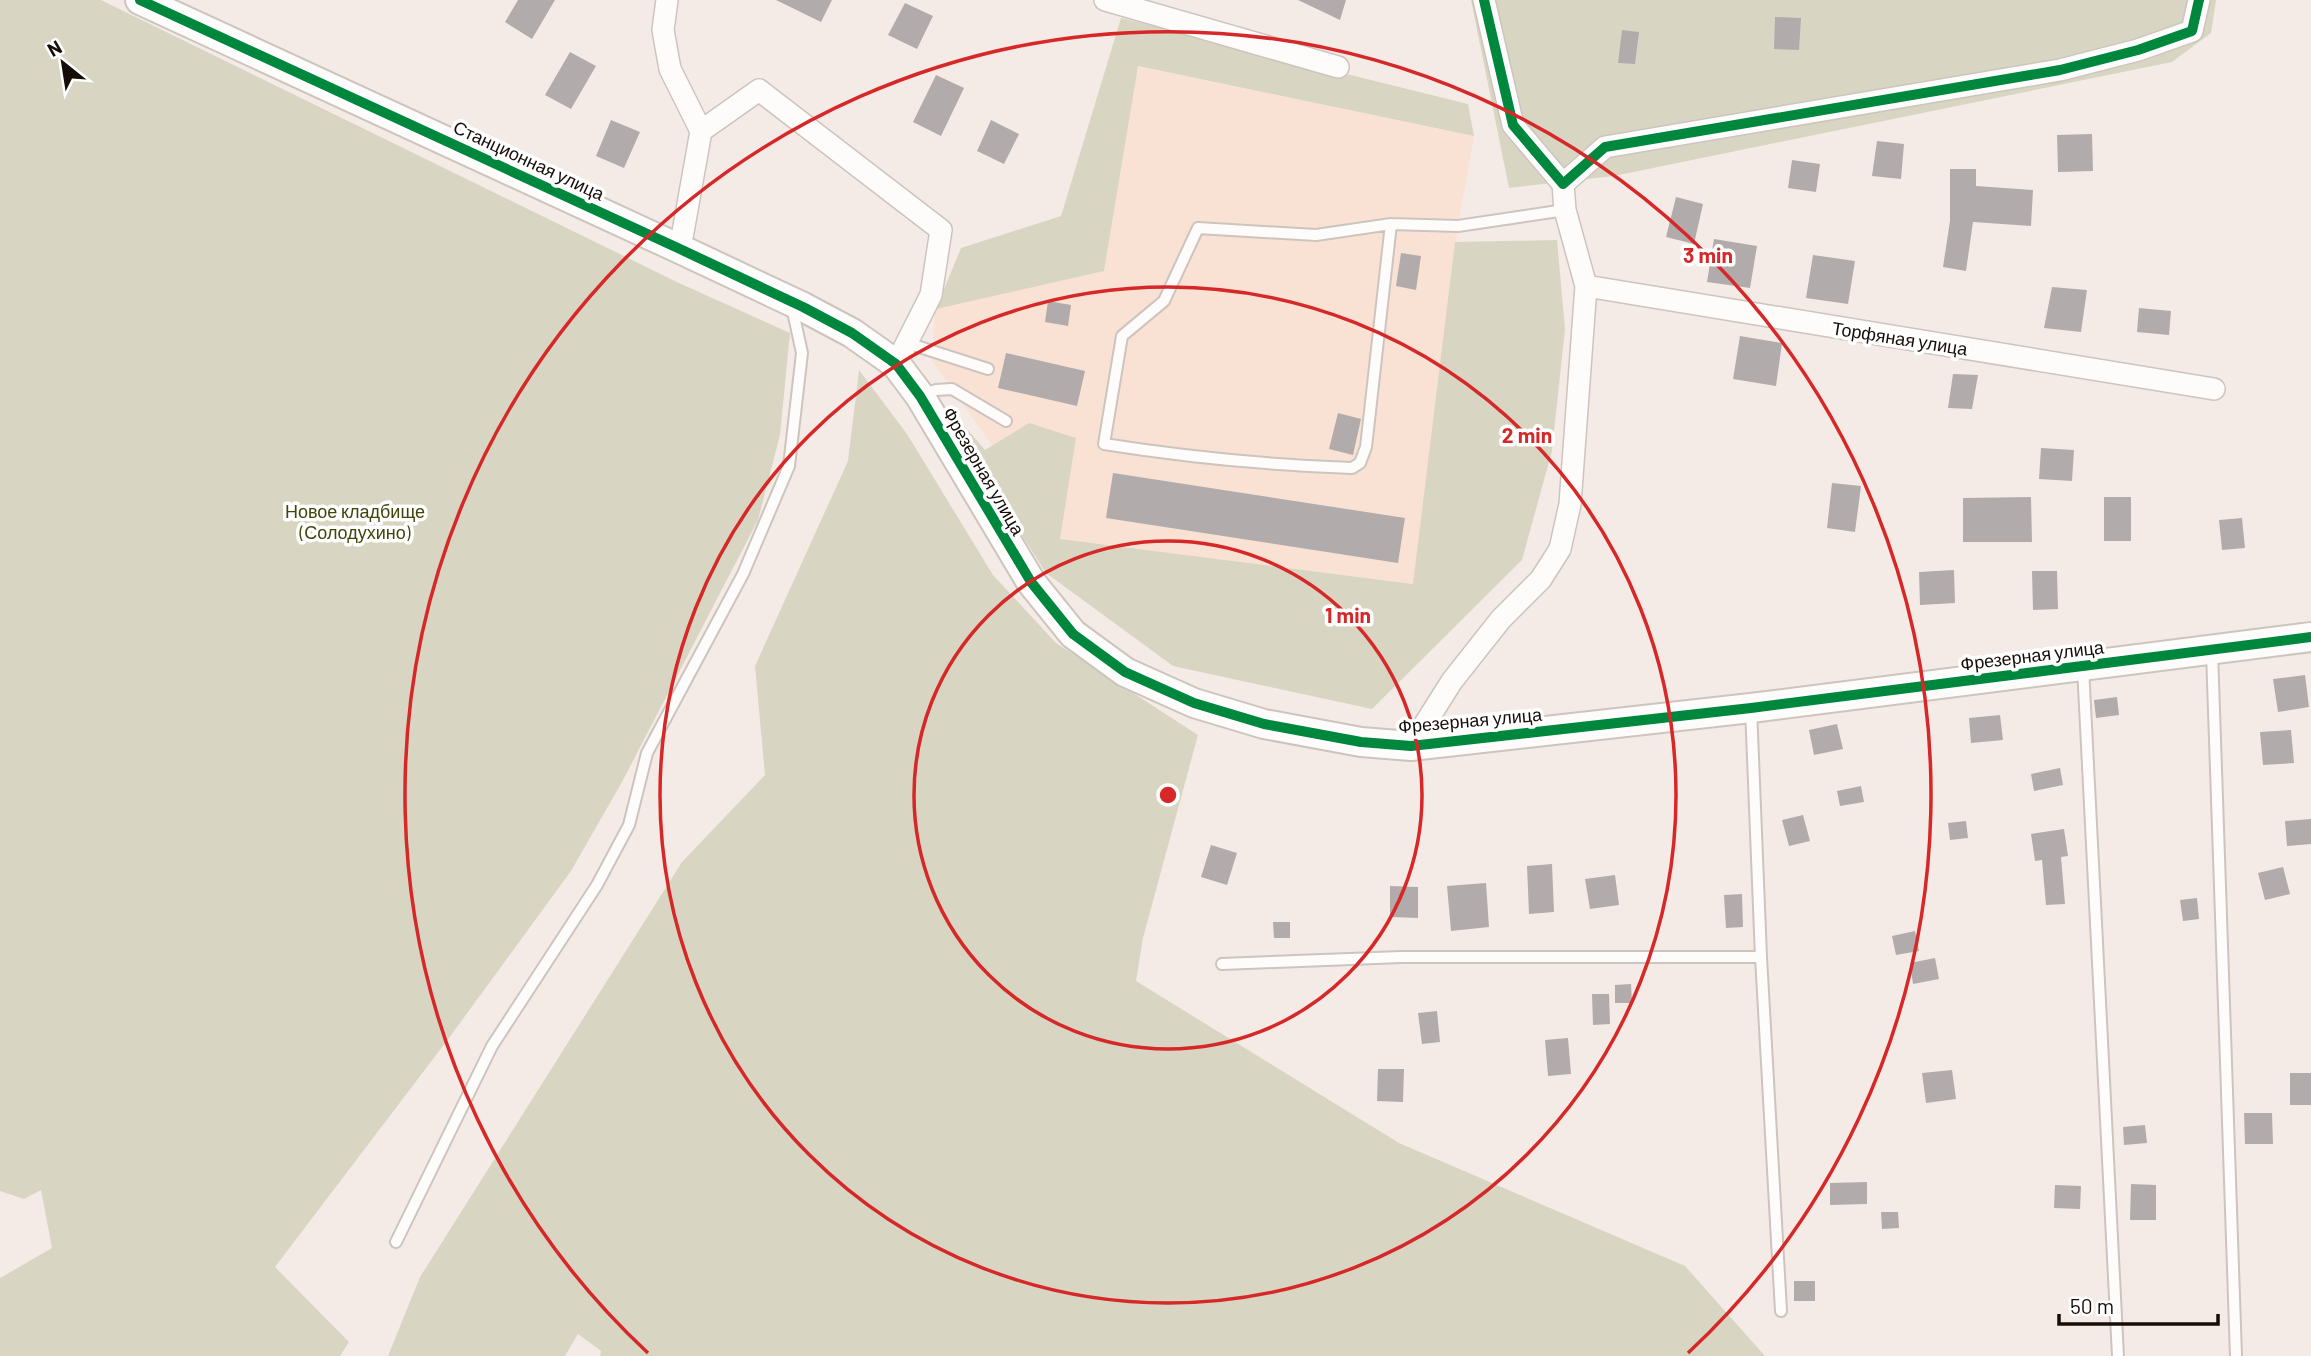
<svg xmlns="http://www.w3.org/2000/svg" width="2311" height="1356" font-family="Barlow,sans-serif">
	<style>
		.built { fill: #f9e2d4 }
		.green { fill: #d8d6c3 }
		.building { fill: #b2abac }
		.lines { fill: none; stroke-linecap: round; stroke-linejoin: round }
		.lane-casing { stroke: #cdc4be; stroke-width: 14 }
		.street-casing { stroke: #cdc4be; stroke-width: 24 }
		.secondary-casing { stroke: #cdc4be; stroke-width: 32 }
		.lane { stroke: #fefcfb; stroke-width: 10 }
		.street { stroke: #fefcfb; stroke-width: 21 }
		.secondary { stroke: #fefcfb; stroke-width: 28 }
		.cycleway-casing { stroke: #fff; stroke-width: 15 }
		.cycleway { stroke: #00873e; stroke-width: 10 }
		.ring { fill: none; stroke: #d62828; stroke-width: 3.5 }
		.labels { text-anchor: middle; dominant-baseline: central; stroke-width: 7; stroke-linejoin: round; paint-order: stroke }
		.street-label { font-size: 18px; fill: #160d08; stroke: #fff }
		.park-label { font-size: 18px; fill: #414509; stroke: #fff }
		.centre { fill: #d62828; stroke: #fff; stroke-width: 3.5 }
		.ring-label { font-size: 21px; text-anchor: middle; font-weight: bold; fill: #d62828; stroke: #fff; stroke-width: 7; stroke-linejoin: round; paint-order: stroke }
	</style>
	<rect width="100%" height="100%" fill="#f5ebe6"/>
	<!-- built -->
	<path class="built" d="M1137,66L1474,136L1458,226L1414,584L1059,539L932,361L935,309L1103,271Z"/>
	<!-- green -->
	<path class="green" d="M0,0H101L679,283L790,333L780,435L758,520L622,782L571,871L449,1038L275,1267L349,1342L340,1356H0V1278L52,1248L41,1190L24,1199L0,1191Z
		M1471,0H2216L2211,33L2172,62L1614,176L1509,188Z
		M1121,18L1468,104L1474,136L1138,66L1104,271L936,309L961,248L1061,216Z
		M1557,240L1565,329L1552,451L1522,560L1372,709L1173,666L1046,573L945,415L950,409L985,450L1029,423L1076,438L1060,539L1413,584L1455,242Z
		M859,370L907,434L993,575L1056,643L1198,735L1143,938L1136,981L1399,1143L1685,1266L1765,1356H600L601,1351L578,1334L565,1356H388L420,1277L682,862L765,775L755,666L848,461Z"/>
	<!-- building -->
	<path class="building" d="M518,0H555L532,39L505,22Z
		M776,0H832L821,22Z
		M1298,0H1346L1340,20Z
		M905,3L933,16L917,49L888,35Z
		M1775,17L1801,18L1799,50L1774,49Z
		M1622,30L1639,32L1635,64L1618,63Z
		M570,52L596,66L571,109L545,95Z
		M936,75L964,88L941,136L913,122Z
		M611,120L640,132L624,168L596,156Z
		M991,120L1019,134L1004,164L977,151Z
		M2092,134L2093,171L2058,172L2057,135Z
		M1877,141L1904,144L1901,179L1872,176Z
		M1792,160L1820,164L1816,192L1788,188Z
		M1950,169H1976V186L2033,190L2031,226L1973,222L1966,271L1943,267L1950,221Z
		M1676,197L1703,204L1694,244L1666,237Z
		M1714,239L1757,246L1750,288L1707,282Z
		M1401,253L1421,256L1416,290L1396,286Z
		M1813,255L1855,261L1848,304L1806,298Z
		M2052,287L2087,290L2081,332L2044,328Z
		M1048,301L1071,305L1068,326L1045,322Z
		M2139,308L2171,311L2169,335L2137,332Z
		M1740,336L1782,343L1776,386L1733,379Z
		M1006,353L1085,371L1077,406L998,388Z
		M1953,374L1978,375L1972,409L1948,408Z
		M1338,413L1361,419L1353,455L1329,449Z
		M2041,448L2074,450L2072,481L2039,479Z
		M1113,473L1405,518L1398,563L1106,518Z
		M1832,483L1861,486L1855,532L1827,528Z
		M2031,497L2032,542H1963V498Z
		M2104,497H2131V541H2104Z
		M2242,518L2245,548L2222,550L2219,520Z
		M1954,570L1955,603L1920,605L1919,572Z
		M2032,571H2057L2058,609L2033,610Z
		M2305,675L2309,707L2278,712L2273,679Z
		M2117,697L2119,715L2096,718L2094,700Z
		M2000,715L2003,740L1971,743L1969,718Z
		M1837,724L1843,749L1814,755L1809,730Z
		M2291,730L2294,763L2263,765L2260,732Z
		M2060,768L2063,785L2034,791L2031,774Z
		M1861,786L1864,802L1840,806L1837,791Z
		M1803,815L1810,841L1789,846L1782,820Z
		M2311,819V844L2287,846L2285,821Z
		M1966,821L1968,838L1950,840L1948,823Z
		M2064,829L2068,856L2061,857L2065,904L2046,905L2042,860L2035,861L2031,834Z
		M1211,845L1237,853L1227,885L1201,877Z
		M1552,864L1554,912L1529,914L1527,866Z
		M2283,867L2290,894L2265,900L2258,873Z
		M1615,875L1619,905L1590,909L1585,879Z
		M1486,883L1489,927L1451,931L1447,886Z
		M1390,886L1418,887V918L1390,917Z
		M1742,894L1743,927L1726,928L1724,895Z
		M2197,898L2199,919L2183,921L2180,900Z
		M1273,922H1290V938H1274Z
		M1915,931L1919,951L1896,955L1892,936Z
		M1935,958L1939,979L1913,984L1910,963Z
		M1631,984L1632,1003H1615V985Z
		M1592,994H1609L1610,1024L1593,1025Z
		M1437,1011L1440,1042L1422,1044L1418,1013Z
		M1568,1038L1571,1074L1548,1076L1545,1040Z
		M1378,1069H1404L1403,1102L1377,1101Z
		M1952,1070L1956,1099L1926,1103L1922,1073Z
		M2290,1073H2311V1105H2290Z
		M2244,1113H2272L2273,1144H2245Z
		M2145,1125L2147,1143L2124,1145L2123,1127Z
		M1867,1182V1204L1830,1205V1183Z
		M2131,1184L2156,1185V1220H2130Z
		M2055,1185L2081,1186L2080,1209L2054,1208Z
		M1881,1212H1898L1899,1228L1882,1229Z
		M1794,1281H1815V1301H1794Z"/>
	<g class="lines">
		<defs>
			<path id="lane" d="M1391,224L1366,447L1360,463L1352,468C1269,465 1186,457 1104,444L1122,336L1164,301L1198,228L1316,235L1391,224L1458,226L1565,210
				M907,343L988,369
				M922,395L936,390L952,389L1006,421
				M2212,652L2236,1356
				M2083,667L2118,1356
				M1751,708L1761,957
				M1222,964L1401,957H1761L1781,1311
				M396,1242L492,1046L597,885L629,825L647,753L743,574L789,466L802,353L792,307"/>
			<path id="street" d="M667,0L663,30L670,69L701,131L680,249
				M1105,0L1338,67
				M1484,0L1513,125L1563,184L1605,147L2060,70L2138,50L2192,31L2199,0
				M701,131L759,90L941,230L931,295L896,364
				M1586,286L2214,389
				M1411,746L1452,681L1501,619L1541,579L1560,549L1570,504L1586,286L1565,210L1563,184"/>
			<path id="secondary" d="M140,0L680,249L803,307L852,333L896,364L920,396L1031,582L1073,634L1125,672L1194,703L1264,724L1361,742L1411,746L1751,708L2311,637"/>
		</defs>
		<!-- lane casing -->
		<use href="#lane" class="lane-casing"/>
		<!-- street casing -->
		<use href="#street" class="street-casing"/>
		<!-- secondary casing -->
		<use href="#secondary" class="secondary-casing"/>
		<!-- lane -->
		<use href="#lane" class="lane"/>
		<!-- street -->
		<use href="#street" class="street"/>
		<!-- secondary -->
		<use href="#secondary" class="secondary"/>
		<defs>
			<path id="cycleway" d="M140,0L680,249L803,307L852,333L896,364L920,396L1031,582L1073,634L1125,672L1194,703L1264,724L1361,742L1411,746L1751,708L2311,637
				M1484,0L1513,125L1563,184L1605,147L2060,70L2138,50L2192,31L2199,0"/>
		</defs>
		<!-- cycleway casing -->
		<use href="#cycleway" class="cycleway-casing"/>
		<!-- cycleway -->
		<use href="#cycleway" class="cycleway"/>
	</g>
	<!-- distance rings -->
	<g class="ring">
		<circle cx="1168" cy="795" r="254"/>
		<circle cx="1168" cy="795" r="508"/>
		<path d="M648 1353A763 763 0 1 1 1688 1353"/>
	</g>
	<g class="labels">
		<!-- street labels -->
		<g class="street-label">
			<text transform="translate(529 160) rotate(25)">Станционная улица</text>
			<text transform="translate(1900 338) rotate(9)">Торфяная улица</text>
			<text transform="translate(984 471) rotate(60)">Фрезерная улица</text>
			<text transform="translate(2032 655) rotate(-7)">Фрезерная улица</text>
			<text transform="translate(1470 720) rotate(-5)">Фрезерная улица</text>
		</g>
		<!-- park labels -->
		<g class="park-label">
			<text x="355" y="511">Новое кладбище<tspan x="355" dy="21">(Солодухино)</tspan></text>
		</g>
	</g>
	<circle cx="1168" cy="795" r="10" class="centre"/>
	<g class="ring-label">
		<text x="1708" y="263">3 min</text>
		<text x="1527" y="443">2 min</text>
		<text x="1348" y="623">1 min</text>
	</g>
	<!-- north arrow -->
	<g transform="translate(63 63) rotate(330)" stroke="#ffffff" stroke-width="5" paint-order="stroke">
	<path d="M0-5L12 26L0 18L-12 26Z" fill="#160d08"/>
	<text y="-10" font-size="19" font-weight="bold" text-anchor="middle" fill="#160d08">N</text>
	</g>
	<!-- scale -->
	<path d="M2059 1314v10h159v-10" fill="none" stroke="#160d08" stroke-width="3.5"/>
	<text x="2070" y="1314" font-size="21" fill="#160d08" stroke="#ffffff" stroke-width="5" paint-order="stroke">50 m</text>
</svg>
